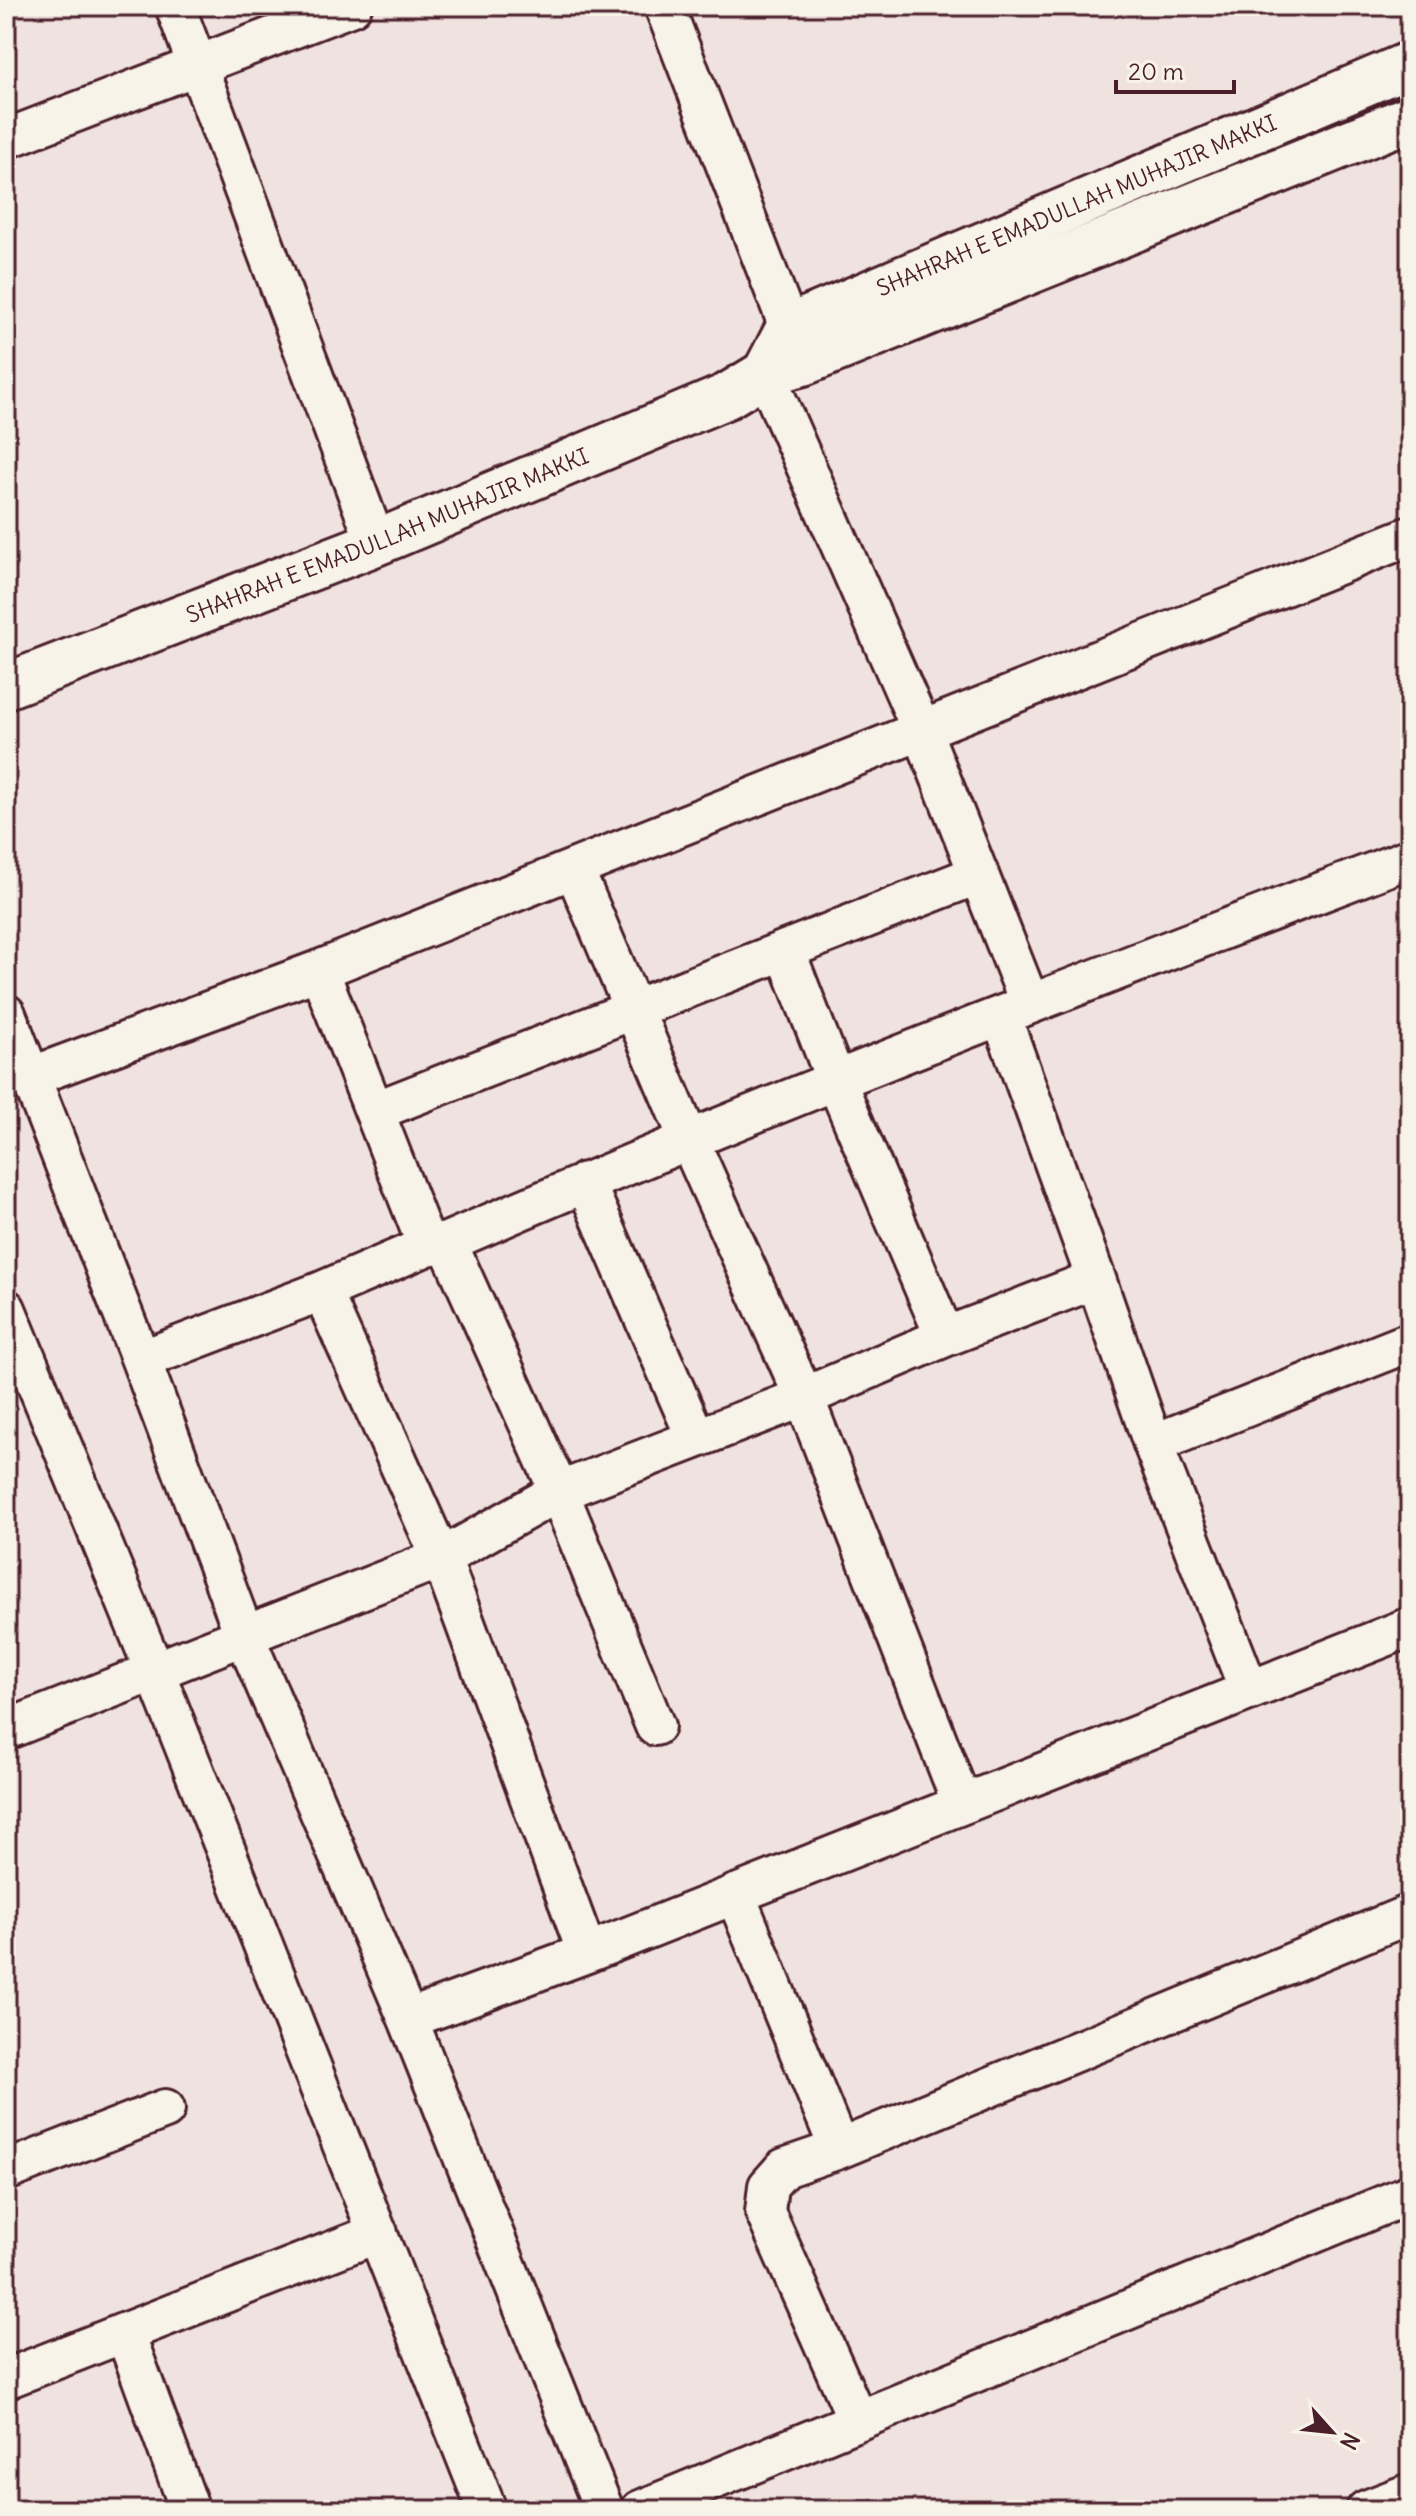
<svg xmlns="http://www.w3.org/2000/svg" width="1416" height="2516" font-family="Delius,sans-serif">
	<style>
		.lines { fill: none; stroke-linecap: round; stroke-linejoin: round }
		.street-casing { stroke: #4a1f2b; stroke-width: 44 }
		.secondary-casing { stroke: #4a1f2b; stroke-width: 50 }
		.street { stroke: #f7f3e8; stroke-width: 38 }
		.secondary { stroke: #f7f3e8; stroke-width: 44 }
		.labels { text-anchor: middle; dominant-baseline: central; stroke-width: 6; stroke-linejoin: round; paint-order: stroke }
		.street-label { font-size: 22px; fill: #4a1f2b; stroke: #f7f3e8 }
	</style>
	<rect width="100%" height="100%" fill="#f0e3df"/>
	<filter id="ink" filterUnits="userSpaceOnUse"><feTurbulence type="fractalNoise" baseFrequency=".0125" numOctaves="2"/><feDisplacementMap in="SourceGraphic" scale="16" xChannelSelector="R" yChannelSelector="G"/><feConvolveMatrix kernelMatrix="1 2 1 2 8 2 1 2 1" color-interpolation-filters="sRGB"/></filter>
	<g filter="url(#ink)">
		<g class="lines">
			<defs>
				<path id="street" d="M175,6L376,543
					M664,6L799,353
					M6,139L352,6
					M765,373L922,731L1030,1004
					M574,869L689,1140L804,1397L962,1804
					M785,950L836,1081L945,1337
					M319,970L427,1246
					M6,1014L141,1360L245,1637L408,2019L604,2510
					M1001,1016L1096,1279L1153,1444
					M30,1077L319,970L1410,536
					M375,1111L979,874
					M585,1182L696,1438
					M447,1242L553,1478L655,1726
					M322,1291L441,1558L587,1953
					M6,1309L155,1672L487,2510
					M141,1360L322,1291L427,1246L447,1242C764,1104 1087,982 1410,858
					M1249,1690L1153,1444L1410,1342
					M6,1730L441,1558L558,1492L804,1397L945,1337L1096,1279
					M735,1894L839,2149
					M408,2019L587,1953L1410,1627
					M6,2171L165,2109
					M125,2333L190,2510
					M6,2379L378,2233
					M858,2421L765,2212L768,2186L784,2168L839,2149L1410,1914
					M640,2510L1410,2194
					M1366,2510L1410,2493"/>
				<g id="secondary">
					<path id="s1" d="M765,373L789,327L1410,64"/>
					<path id="s2" d="M6,686L376,543L727,396L765,373L803,363L1410,118"/>
				</g>
			</defs>
			<!-- street casing -->
			<use href="#street" class="street-casing"/>
			<!-- secondary casing -->
			<use href="#secondary" class="secondary-casing"/>
			<!-- street -->
			<use href="#street" class="street"/>
			<!-- secondary -->
			<use href="#secondary" class="secondary"/>
		</g>
	</g>
	<g class="labels">
		<!-- street labels -->
		<g class="street-label">
			<text stroke="none"><textPath href="#s1" startOffset="364">SHAHRAH E EMADULLAH MUHAJIR MAKKI</textPath></text>
			<text stroke="none"><textPath href="#s2" startOffset="410">SHAHRAH E EMADULLAH MUHAJIR MAKKI</textPath></text>
		</g>
	</g>
	<!-- margin -->
	<rect width="1416" height="2516" fill="none" stroke="#f7f3e8" stroke-width="32"/>
	<rect x="16" y="16" width="1384" height="2484" fill="none" stroke="#4a1f2b" stroke-width="3" filter="url(#ink)"/>
	<!-- north arrow -->
	<g transform="translate(1332 2432) rotate(117)" stroke="#f7f3e8" stroke-width="6" paint-order="stroke">
	<path d="M0-6L14 30L0 20L-14 30Z" fill="#4a1f2b"/>
	<text y="-12" font-size="22" font-weight="bold" text-anchor="middle" fill="#4a1f2b">N</text>
	</g>
	<!-- scale -->
	<path d="M1116 80v12h118v-12" fill="none" stroke="#4a1f2b" stroke-width="4"/>
	<text x="1128" y="80" font-size="24" fill="#4a1f2b" stroke="#f7f3e8" stroke-width="6" paint-order="stroke">20 m</text>
</svg>
